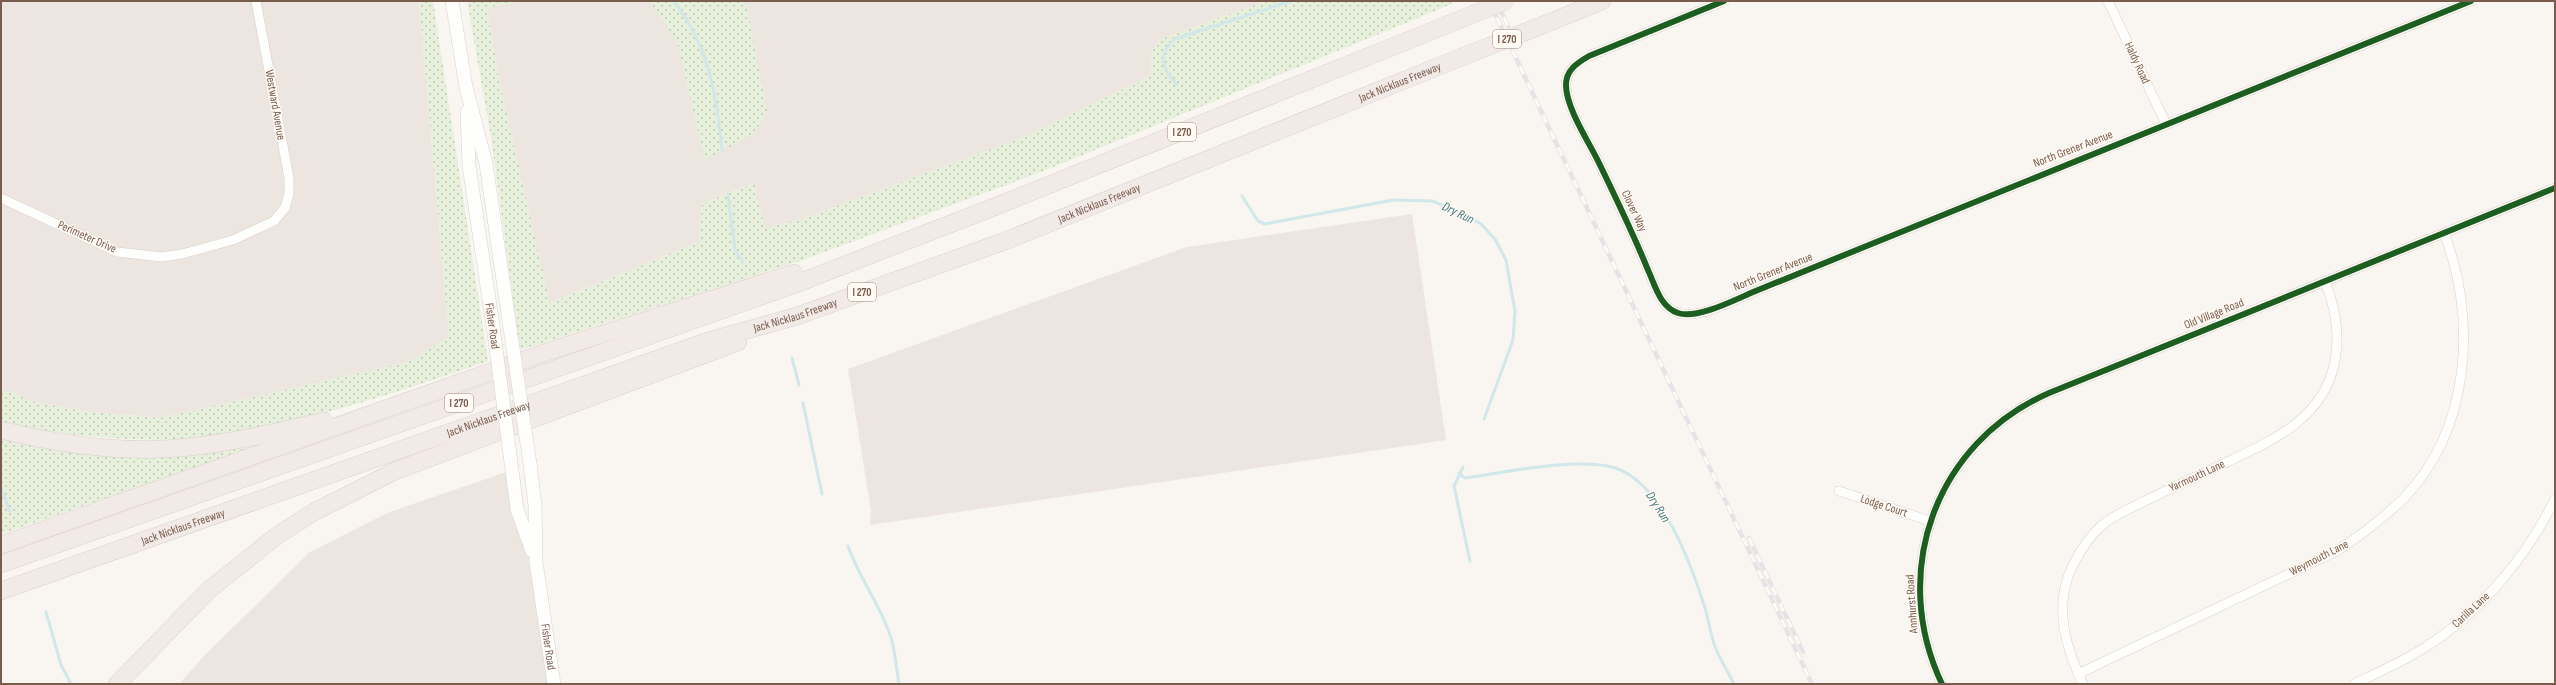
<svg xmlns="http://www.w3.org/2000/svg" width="2556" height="685" font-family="'Sofia Sans Condensed',sans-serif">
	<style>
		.industrial { fill: #ede5e0 }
		.grass { fill: url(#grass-dots) }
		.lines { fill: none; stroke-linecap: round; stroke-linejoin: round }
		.stream { stroke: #d0e8ea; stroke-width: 3 }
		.minor-casing { stroke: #d7d1cb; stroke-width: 10 }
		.secondary-casing { stroke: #d9d2cb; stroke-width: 14 }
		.motorway-casing { stroke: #dad1cc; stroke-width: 18 }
		.minor { stroke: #fefefd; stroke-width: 9 }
		.secondary { stroke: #fefefd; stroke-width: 13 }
		.motorway { stroke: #f2eae7; stroke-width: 17 }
		.rail-casing { stroke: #e6e3e7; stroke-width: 4.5 }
		.rail { stroke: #fffaf3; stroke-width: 3; stroke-dasharray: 9; stroke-linecap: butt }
		.secondary-bridge-casing { stroke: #d9d2cb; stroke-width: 14; stroke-linecap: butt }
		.motorway-bridge-casing { stroke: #dad1cc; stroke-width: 18; stroke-linecap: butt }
		.secondary-bridge { stroke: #fefefd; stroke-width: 13 }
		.motorway-bridge { stroke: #f2eae7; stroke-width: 17 }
		.cycleway-casing { stroke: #fffaf3; stroke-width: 8 }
		.cycleway { stroke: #1b5e20; stroke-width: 6 }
		.labels { text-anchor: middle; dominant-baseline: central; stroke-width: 3; stroke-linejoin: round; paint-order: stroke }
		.shield { fill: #fffaf3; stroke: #a28b7f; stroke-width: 1 }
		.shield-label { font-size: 11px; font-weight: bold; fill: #7a5c4d }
		.street-label { font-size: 12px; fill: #7a5c4d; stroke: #fffaf3 }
		.water-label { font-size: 13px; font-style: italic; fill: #437c86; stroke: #fffaf3 }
	</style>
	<defs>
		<pattern id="grass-dots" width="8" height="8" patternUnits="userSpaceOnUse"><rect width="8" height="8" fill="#e7f0db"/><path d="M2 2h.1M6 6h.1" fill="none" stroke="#c0c6b4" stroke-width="1.8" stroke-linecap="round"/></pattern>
	</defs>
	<rect width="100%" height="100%" fill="#f9f5f0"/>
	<!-- industrial -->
	<path class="industrial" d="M1,1H419L449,337L408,362L161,418L89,412L30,401L1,388Z
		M520,1H1266L1161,39L1151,52V76L1024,137L799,220L765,229L753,183L702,204L699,242L549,303L500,84L487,8Z
		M1412,214L1446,440L870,525L871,510L848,369L1187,247Z
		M512,470L536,562L554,684H179L204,656L310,552L387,513Z"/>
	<!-- grass -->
	<path class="grass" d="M419,1H433L488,361C420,385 353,407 283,423C252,430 222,437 190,439C126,442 64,435 1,423V388L30,401L89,412L161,418L408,362L449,337Z
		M467,1H520L487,8L500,84L550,303L699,242L702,204L754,183L765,228L799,220L1024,137L1151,76V52L1161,39L1266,1H1451L1452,4L1041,172L800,261L520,350L491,137Z
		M650,1H746L767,110L755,133L705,160L677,42Z
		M1,436L79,449L287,436L1,534Z"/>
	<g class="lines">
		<!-- stream -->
		<path class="stream" d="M674,1C710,50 716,92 722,150
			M1177,85C1162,68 1156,56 1175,39L1291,1
			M728,195L735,250L743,262
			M1242,196L1258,221L1265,224L1393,200L1432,201L1461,212L1481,224L1495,239L1506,260L1515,311L1513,340L1484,419
			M792,358L799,385
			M803,403L822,494
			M1463,467L1454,486L1470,561
			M1459,473L1465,478C1508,472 1566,459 1607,466C1659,474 1690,561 1704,605C1709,619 1710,635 1716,649C1721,661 1728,672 1734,684
			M1,487L10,512
			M848,546C858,575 876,599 887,627C895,645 896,665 899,684
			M46,612L61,665L71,684"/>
		<defs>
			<path id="minor" d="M1724,1L1589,56C1577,63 1566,70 1566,85C1566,108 1589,142 1599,163C1616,198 1633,233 1648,270C1655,285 1660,307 1678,313C1698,320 1738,298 1758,290L2471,1
				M2108,1L2166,124
				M1,198L117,252L162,257L182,254L233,240L274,221L285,208L289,194V178L256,1
				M1839,491L1930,521
				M2078,674L2337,551C2361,535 2383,519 2404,498C2471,428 2477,320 2444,233
				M1942,684C1889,572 1935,443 2049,393L2555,188
				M2083,684C2065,646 2053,605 2073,565C2080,551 2089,537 2101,526C2114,515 2130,508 2145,501C2173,487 2200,475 2227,462C2274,440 2324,418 2335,361C2340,333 2336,308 2325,282
				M2354,684C2377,673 2402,662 2424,648C2480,613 2526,558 2555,499"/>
			<g id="secondary">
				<path d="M452,1L466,87L486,164L509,321"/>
				<path d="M467,112L469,166L493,326"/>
				<path id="s1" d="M530,464L535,505L536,562L554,684"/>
				<path d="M512,470L517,509L532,551"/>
			</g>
			<g id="motorway">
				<path d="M1553,21L1602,1"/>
				<path d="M1,430C62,445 128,454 190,447C236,442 280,431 324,421"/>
				<path d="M1,545L546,352L794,273"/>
				<path d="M1,564L793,285L994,207L1449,24"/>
				<path id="s2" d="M1,591L708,341L797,316L1005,241L1462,57"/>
				<path d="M117,684L210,589L278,535L314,512L395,471L738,342"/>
			</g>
		</defs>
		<!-- minor casing -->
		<use href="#minor" class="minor-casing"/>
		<!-- secondary casing -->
		<use href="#secondary" class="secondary-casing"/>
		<!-- motorway casing -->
		<use href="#motorway" class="motorway-casing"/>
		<!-- minor -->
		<use href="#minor" class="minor"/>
		<!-- secondary -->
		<use href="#secondary" class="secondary"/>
		<!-- motorway -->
		<use href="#motorway" class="motorway"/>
		<defs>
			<path id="rail" d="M1489,1L1812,684
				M1496,1L1508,26
				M1749,538L1803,652"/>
		</defs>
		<!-- rail casing -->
		<use href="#rail" class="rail-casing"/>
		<!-- rail -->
		<use href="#rail" class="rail"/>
		<defs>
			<path id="secondary-bridge" d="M509,321L530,464
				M493,326L512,470"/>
			<path id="motorway-bridge" d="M1449,24L1506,1
				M1462,57L1553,21"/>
		</defs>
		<!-- secondary-bridge casing -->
		<use href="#secondary-bridge" class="secondary-bridge-casing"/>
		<!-- motorway-bridge casing -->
		<use href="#motorway-bridge" class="motorway-bridge-casing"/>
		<!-- secondary-bridge -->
		<use href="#secondary-bridge" class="secondary-bridge"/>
		<!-- motorway-bridge -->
		<use href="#motorway-bridge" class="motorway-bridge"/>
		<defs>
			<path id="cycleway" d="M1724,1L1589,56C1577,63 1566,70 1566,85C1566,108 1589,142 1599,163C1616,198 1633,233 1648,270C1655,285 1660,307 1678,313C1698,320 1738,298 1758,290L2471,1
				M1942,684C1889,572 1935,443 2049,393L2555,188"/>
		</defs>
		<!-- cycleway casing -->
		<use href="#cycleway" class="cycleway-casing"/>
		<!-- cycleway -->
		<use href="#cycleway" class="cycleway"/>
	</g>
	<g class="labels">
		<!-- shield labels -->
		<g class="shield">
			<rect x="1493" y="30" width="28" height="18" rx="3"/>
			<rect x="1168" y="123" width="28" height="18" rx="3"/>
			<rect x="848" y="283" width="28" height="18" rx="3"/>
			<rect x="445" y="394" width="28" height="18" rx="3"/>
		</g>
		<g class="shield-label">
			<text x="1507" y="39">I 270</text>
			<text x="1182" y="132">I 270</text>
			<text x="862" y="292">I 270</text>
			<text x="459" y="403">I 270</text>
		</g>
		<!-- street labels -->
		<g class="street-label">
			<text transform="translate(2137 63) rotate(65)">Haldy Road</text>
			<text stroke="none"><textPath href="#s2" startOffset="1489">Jack Nicklaus Freeway</textPath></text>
			<text transform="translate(275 105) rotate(80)">Westward Avenue</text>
			<text transform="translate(2073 149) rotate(-21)">North Grener Avenue</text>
			<text stroke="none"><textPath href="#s2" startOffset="1165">Jack Nicklaus Freeway</textPath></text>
			<text transform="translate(1634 211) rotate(65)">Clover Way</text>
			<text transform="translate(87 237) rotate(24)">Perimeter Drive</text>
			<text transform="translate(1773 272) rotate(-22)">North Grener Avenue</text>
			<text stroke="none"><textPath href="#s2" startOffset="841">Jack Nicklaus Freeway</textPath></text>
			<text transform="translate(2214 314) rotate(-22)">Old Village Road</text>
			<text transform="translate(492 326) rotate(82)">Fisher Road</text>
			<text stroke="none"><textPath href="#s2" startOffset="517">Jack Nicklaus Freeway</textPath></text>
			<text transform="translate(2197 476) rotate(-25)">Yarmouth Lane</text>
			<text transform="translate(1884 506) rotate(18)">Lodge Court</text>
			<text stroke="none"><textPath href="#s2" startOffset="193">Jack Nicklaus Freeway</textPath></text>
			<text transform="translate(2319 558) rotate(-27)">Weymouth Lane</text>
			<text transform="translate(1912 604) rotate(-94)">Annhurst Road</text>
			<text transform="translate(2471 610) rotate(-43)">Carilla Lane</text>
			<text stroke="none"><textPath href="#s1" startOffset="184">Fisher Road</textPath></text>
		</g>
		<!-- water labels -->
		<g class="water-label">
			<text transform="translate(1458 213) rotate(26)">Dry Run</text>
			<text transform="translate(1658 507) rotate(57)">Dry Run</text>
		</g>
	</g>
	<!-- border -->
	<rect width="2556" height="685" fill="none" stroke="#7a5c4d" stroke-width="4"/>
</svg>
